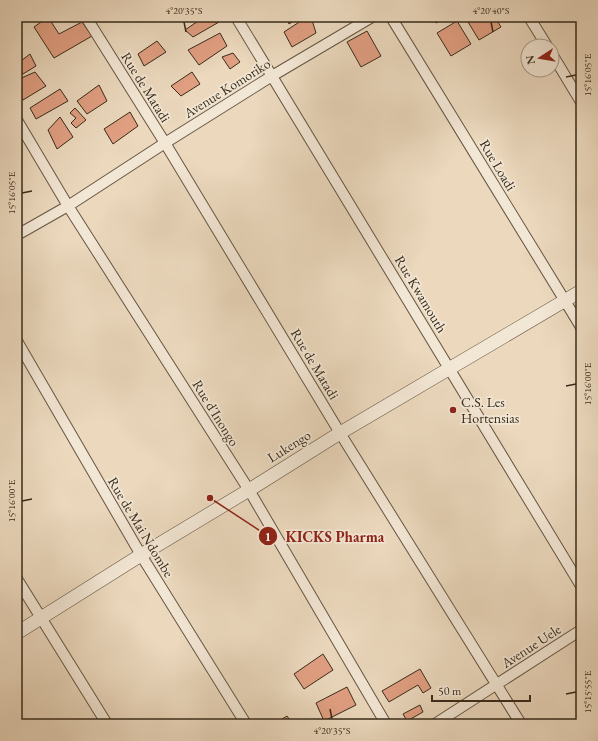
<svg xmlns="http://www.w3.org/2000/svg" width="598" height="741" font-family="'EB Garamond',serif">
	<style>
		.building { fill: #e19f82; stroke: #382b1a }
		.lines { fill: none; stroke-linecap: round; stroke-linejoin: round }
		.minor-casing { stroke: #655643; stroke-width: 12 }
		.tertiary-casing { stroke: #655643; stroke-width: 14 }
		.minor { stroke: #f2e6d4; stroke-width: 10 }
		.tertiary { stroke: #f2e6d4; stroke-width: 13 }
		.ticks { fill: none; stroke: #382b1a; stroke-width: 1.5 }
		.poi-dot { fill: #8f2418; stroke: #f2e6d4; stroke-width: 1.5 }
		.labels { text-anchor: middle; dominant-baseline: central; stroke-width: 3.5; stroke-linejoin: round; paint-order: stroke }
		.street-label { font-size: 14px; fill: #382b1a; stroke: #f2e6d4 }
		.poi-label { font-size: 14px; fill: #382b1a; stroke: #f2e6d4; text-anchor: start }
		.leader { fill: none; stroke: #8f2418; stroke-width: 1.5 }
		.callout-dot { fill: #8f2418; stroke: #f2e6d4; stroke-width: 1.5 }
		.mark-label { font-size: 12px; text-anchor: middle; font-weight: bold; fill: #fff }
		.callout-label { font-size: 15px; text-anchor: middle; font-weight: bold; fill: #8f2418; stroke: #f2e6d4; stroke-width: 3.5; stroke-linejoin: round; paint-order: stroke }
		.neatline { fill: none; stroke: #382b1a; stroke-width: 1.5 }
		.ticks-label { font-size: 10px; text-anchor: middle; fill: #382b1a }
	</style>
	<rect width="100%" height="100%" fill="#ebd8bd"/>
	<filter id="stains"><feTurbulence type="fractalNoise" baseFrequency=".005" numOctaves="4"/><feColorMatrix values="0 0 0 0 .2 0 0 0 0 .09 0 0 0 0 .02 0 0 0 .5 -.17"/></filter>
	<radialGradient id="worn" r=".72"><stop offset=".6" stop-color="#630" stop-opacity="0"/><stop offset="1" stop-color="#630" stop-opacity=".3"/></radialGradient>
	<!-- building -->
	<path class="building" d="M48,17L59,34L82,22L92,36L54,58L34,27Z
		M204,17H216L219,22L193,37L185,30Z
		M286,17H300L289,24Z
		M307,17H311L316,33L292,47L284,32Z
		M432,17H446L436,23Z
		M465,17H495L501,27L479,40Z
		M457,21L471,44L451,56L437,33Z
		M367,31L381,56L361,67L347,42Z
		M220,33L227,46L199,65L188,50Z
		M157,41L166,52L144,66L138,54Z
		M233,53L240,62L230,69L222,57Z
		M30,54L36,66L23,74L17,66V64Z
		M35,72L46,86L23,100L17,92V80Z
		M192,72L200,84L181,96L171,86Z
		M99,85L107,101L87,114L77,101Z
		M60,89L68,101L36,119L30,108Z
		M75,108L86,120L76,128L71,123L76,118L70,113Z
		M130,112L138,126L113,144L104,129Z
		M60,117L73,137L57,149L48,130Z
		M323,654L333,670L304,689L294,674Z
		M420,669L431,688L423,693L418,685L389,702L382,691Z
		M347,687L356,705L324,721L316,703Z
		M420,705L423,712L407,721L403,714Z
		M287,716L292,723L274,724Z"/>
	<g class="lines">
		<defs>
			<path id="minor" d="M86,17L165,143L340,433L521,724
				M236,17L581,586
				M391,17L581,327
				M529,17L547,46
				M552,54L581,102
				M17,120L68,206L249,490L386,724
				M17,235L68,206L165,143L272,76L372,17
				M17,341L141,555L246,724
				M17,579L107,724
				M435,724L581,630"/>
			<path id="tertiary" d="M17,633L141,555L249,490L340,433L581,291"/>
		</defs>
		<!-- minor casing -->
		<use href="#minor" class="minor-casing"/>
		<!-- tertiary casing -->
		<use href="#tertiary" class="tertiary-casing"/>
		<!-- minor -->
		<use href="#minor" class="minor"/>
		<!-- tertiary -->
		<use href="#tertiary" class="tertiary"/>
	</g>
	<!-- ticks -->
	<path class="ticks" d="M184,22L186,32M491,22L493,32M566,77L576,75M22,193L32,191M566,386L576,384M22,501L32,499M566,694L576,692M330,709L332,719"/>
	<!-- markers -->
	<circle class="poi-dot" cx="453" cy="410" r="4"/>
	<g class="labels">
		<!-- street labels -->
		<g class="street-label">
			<text transform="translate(146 87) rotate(58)">Rue de Matadi</text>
			<text transform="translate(227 88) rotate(-32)">Avenue Komoriko</text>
			<text transform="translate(498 165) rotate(59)">Rue Loadi</text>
			<text transform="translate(421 294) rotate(59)">Rue Kwamouth</text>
			<text transform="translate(315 364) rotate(59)">Rue de Matadi</text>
			<text transform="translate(216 413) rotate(58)">Rue d'Inongo</text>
			<text transform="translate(289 446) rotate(-32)">Lukengo</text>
			<text transform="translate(141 527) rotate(59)">Rue de Mai Ndombe</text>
			<text transform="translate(531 646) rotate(-33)">Avenue Uele</text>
		</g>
		<!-- poi labels -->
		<g class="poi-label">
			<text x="461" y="402">C.S. Les<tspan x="461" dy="16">Hortensias</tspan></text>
		</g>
	</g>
	<!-- callouts -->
	<path class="leader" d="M210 498L268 536"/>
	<g class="callout-dot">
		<circle cx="210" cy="498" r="4"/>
		<circle cx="268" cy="536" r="10"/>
	</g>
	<g class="mark-label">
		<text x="268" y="541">1</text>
	</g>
	<g class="callout-label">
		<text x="335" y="542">KICKS Pharma</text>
	</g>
	<!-- margin -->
	<rect width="598" height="741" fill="none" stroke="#ebd8bd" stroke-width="44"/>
	<!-- north arrow -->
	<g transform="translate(540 58) rotate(258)"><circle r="19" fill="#f2e6d4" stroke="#a89b8a"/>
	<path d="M0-3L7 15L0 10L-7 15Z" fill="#8f2418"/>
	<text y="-6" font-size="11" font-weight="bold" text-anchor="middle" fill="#382b1a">N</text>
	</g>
	<!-- scale -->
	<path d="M432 695v6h98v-6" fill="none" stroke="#382b1a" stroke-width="2"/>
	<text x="438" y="695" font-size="12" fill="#382b1a" stroke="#f2e6d4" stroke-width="3" paint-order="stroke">50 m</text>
	<rect x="22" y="22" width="554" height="697" class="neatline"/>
	<g class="ticks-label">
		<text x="184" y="14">4°20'35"S</text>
		<text x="491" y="14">4°20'40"S</text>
		<text transform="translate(587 75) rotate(-90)" y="4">15°16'05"E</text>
		<text transform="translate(11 193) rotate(-90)" y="4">15°16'05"E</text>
		<text transform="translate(587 384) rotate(-90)" y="4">15°16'00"E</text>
		<text transform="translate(11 501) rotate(-90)" y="4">15°16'00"E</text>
		<text transform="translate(587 692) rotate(-90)" y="4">15°15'55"E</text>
		<text x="332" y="734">4°20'35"S</text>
	</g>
	<rect width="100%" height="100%" filter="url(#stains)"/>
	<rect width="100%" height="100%" fill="url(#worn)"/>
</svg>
